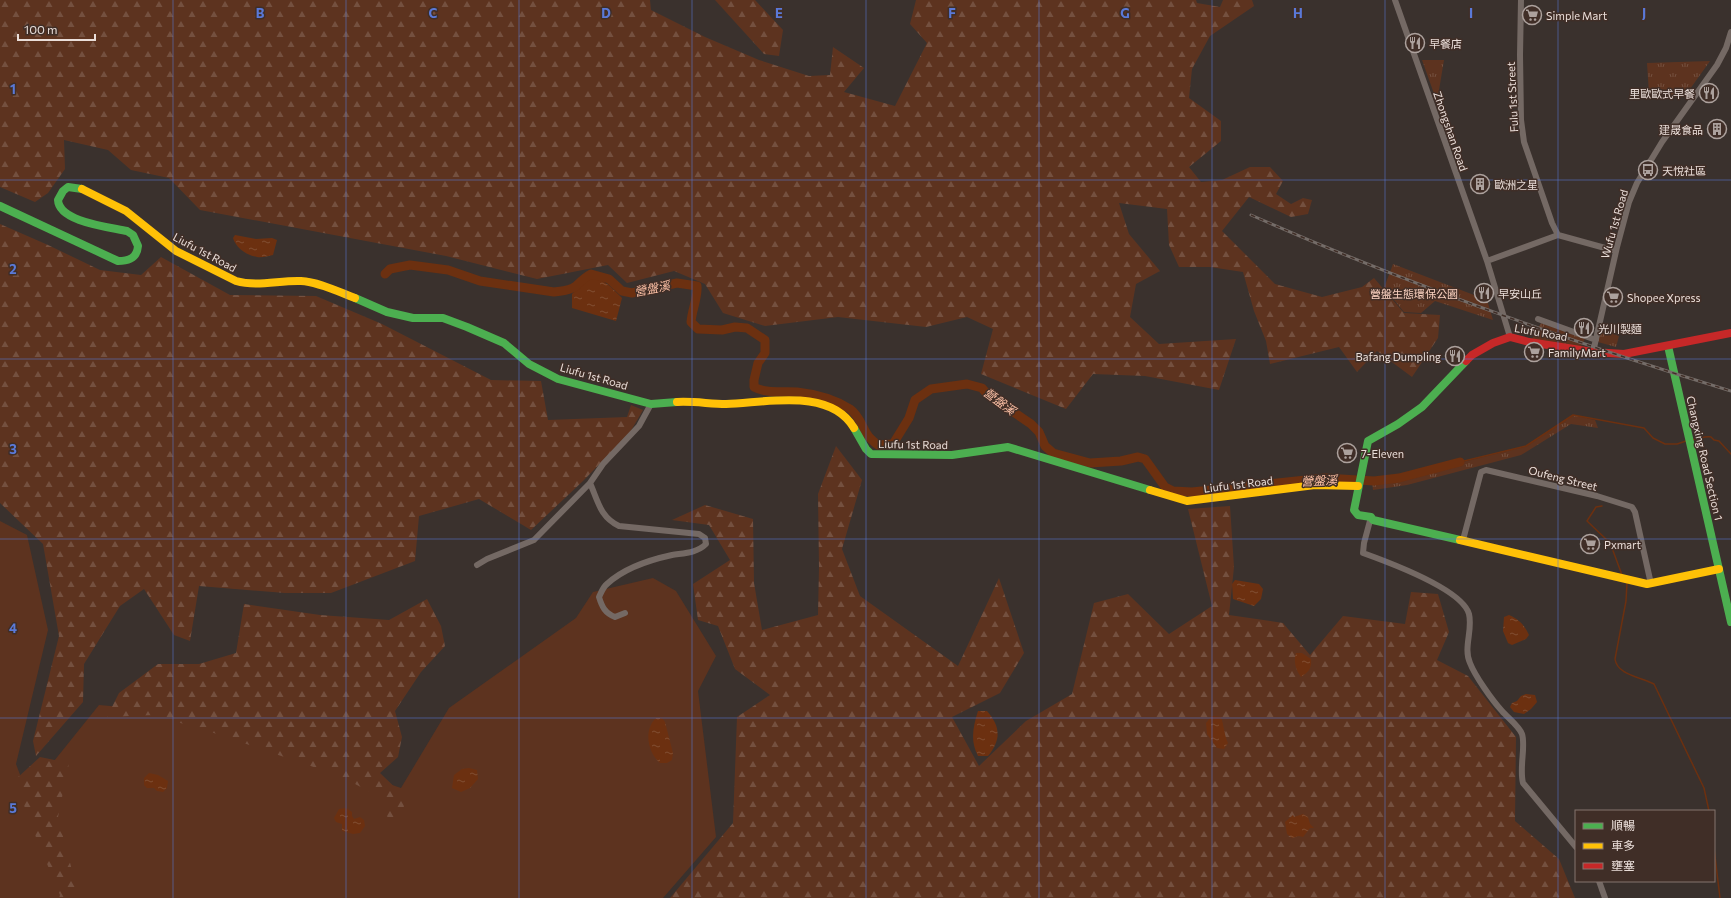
<svg xmlns="http://www.w3.org/2000/svg" width="1731" height="898" font-family="Commissioner,'Noto Sans TC',sans-serif">
	<style>
		.grass { fill: #5d331f }
		.forest { fill: url(#forest-firs) }
		.park { fill: url(#park-tufts) }
		.water { fill: url(#water-ripples) }
		.lines { fill: none; stroke-linecap: round; stroke-linejoin: round }
		.stream { stroke: #6c3010; stroke-width: 1.5 }
		.river { stroke: #6c3010; stroke-width: 9 }
		.street { stroke: #746964; stroke-width: 6 }
		.fast { stroke: #4caf50; stroke-width: 8 }
		.slow { stroke: #ffc107; stroke-width: 8 }
		.jam { stroke: #c62828; stroke-width: 8 }
		.rail-casing { stroke: #746c68; stroke-width: 3 }
		.rail { stroke: #402e27; stroke-width: 1.5; stroke-dasharray: 4.5; stroke-linecap: butt }
		.grid { fill: none; stroke: #5a79d8; stroke-width: 1; stroke-opacity: 0.55 }
		.labels { text-anchor: middle; dominant-baseline: central; stroke-width: 3; stroke-linejoin: round; paint-order: stroke }
		.poi-label { font-size: 11px; fill: #eaded9; stroke: #402e27; text-anchor: start }
		.street-label { font-size: 11px; fill: #eaded9; stroke: #402e27 }
		.park-label { font-size: 11px; fill: #fcd3c1; stroke: #402e27 }
		.water-label { font-size: 12px; font-style: italic; fill: #fdc1a6; stroke: #402e27 }
		.grid-label { font-size: 13px; text-anchor: middle; font-weight: bold; fill: #5a79d8; stroke: #402e27; stroke-width: 3; stroke-linejoin: round; paint-order: stroke }
	</style>
	<defs>
		<pattern id="forest-firs" width="22" height="20" patternUnits="userSpaceOnUse"><rect width="22" height="20" fill="#5d331f"/><path d="M5 1l3.5 6h-7zM16 11l3.5 6h-7z" fill="#74503f"/></pattern>
		<pattern id="park-tufts" width="24" height="20" patternUnits="userSpaceOnUse"><rect width="24" height="20" fill="#5d331f"/><path d="M3 7l-1-3M5 7V3M7 7l1-3M15 17l-1-3M17 17v-4M19 17l1-3" fill="none" stroke="#74503f"/></pattern>
		<pattern id="water-ripples" width="26" height="14" patternUnits="userSpaceOnUse"><rect width="26" height="14" fill="#6c3010"/><path d="M2 4q2-2 4 0t4 0M15 11q2-2 4 0t4 0" fill="none" stroke="#814e32"/></pattern>
	</defs>
	<rect width="100%" height="100%" fill="#3a312d"/>
	<!-- grass -->
	<path class="grass" d="M0,521L27,535L48,630L16,764L64,891L63,898H0Z
		M653,578L676,591L716,656L698,691L716,837L663,898H70L42,776L99,705L179,712L401,788L449,708L576,618L593,592Z"/>
	<!-- forest -->
	<path class="forest" d="M0,0H650L651,10L705,37L759,60L809,76L830,75L833,47L864,68L844,92L895,106L927,43L910,24L916,0H1196L1197,3L1220,7L1223,0H1252L1254,6L1210,36L1192,69L1189,98L1221,121V141L1189,167L1201,182L1222,180L1250,167H1270L1283,181L1276,194L1291,204L1303,198L1312,200L1308,214L1291,217L1249,197L1222,231L1275,284L1322,297L1362,287L1374,278L1404,313L1440,315L1438,338L1412,377L1377,351L1357,372L1339,347L1270,364L1266,341L1254,311L1243,272L1210,267H1179L1169,245L1167,209L1119,203L1129,234L1160,271L1136,284L1130,317L1159,344L1236,339L1219,390L1145,376L1093,374L1066,409L981,374L993,329L967,317L926,327L838,317L765,326L723,313L705,284L674,271L627,283L608,265L537,279L446,256L200,210L169,178L131,170L108,150L64,140L65,169L48,193L35,202L0,187Z
		M715,0H755L783,30L779,56L764,54Z
		M0,224L48,245L100,270L141,275L161,257L230,295L316,296L382,324L491,380L541,381L548,420L627,417L631,405L643,410L629,434L583,481L531,530L479,499L419,516L415,561L331,593H285L199,586L190,641L174,635L144,589L120,606L84,664L83,702L36,756L33,741L59,636L43,544L0,503Z
		M836,446L862,480L842,549L860,596L958,666L999,578L1024,653L1000,693L952,717L979,766L1026,721L1072,694L1094,603L1128,594L1169,634L1212,606L1188,509L1230,506L1234,567L1229,615L1283,623L1310,655L1343,616L1405,624L1411,592L1438,594L1449,632L1437,660L1468,676L1516,737L1515,821L1559,859L1575,898H670L733,823L737,717L770,695L735,669L718,626L698,620L693,584L730,560L709,525L672,520L705,505L753,519L754,583L762,630L818,615L819,567L818,494Z
		M427,599L441,626L445,646L421,672L395,711L402,737L398,757L380,773L405,797L403,813L393,821L380,811L389,802L340,776L217,734L154,715L107,717L119,693L158,664H199L236,653L244,604L320,615L389,620Z
		M40,757L69,763L58,817L78,893V898H59L60,895L28,818L16,779Z"/>
	<!-- park -->
	<path class="park" d="M1422,60H1444L1437,102Z
		M1710,61L1685,96L1649,93L1647,63Z
		M1393,264L1487,300L1493,320L1435,301L1421,313L1404,312L1384,288Z
		M1541,323L1585,339L1580,348L1532,339Z
		M1601,329L1619,336L1616,347L1598,342Z
		M1573,415L1595,420L1598,428L1571,424L1521,455L1407,485L1373,490L1372,482L1399,478L1527,446Z"/>
	<!-- water -->
	<path class="water" d="M235,235L256,239L272,238L277,240L273,255C268,256 262,258 257,257C246,255 236,248 233,238Z
		M589,278C605,279 611,287 622,298L616,321L572,308V294Z
		M1235,580L1259,584L1263,589L1261,599L1254,606L1233,599L1232,584Z
		M1509,615C1519,619 1525,626 1529,635L1526,639L1512,645L1508,643L1503,631L1504,617Z
		M1296,653H1302L1311,659C1312,668 1309,672 1301,677C1296,670 1293,662 1296,653Z
		M1526,694L1535,695L1537,702L1531,709L1524,714L1514,712L1510,707L1512,703L1517,701L1521,696Z
		M978,711H987C1001,727 1001,740 988,756H978C970,741 973,727 978,711Z
		M1212,716L1221,717C1224,726 1224,734 1228,743L1224,749L1217,748L1207,734L1206,723Z
		M656,718H662L665,722L673,753L672,760L667,763H660C648,753 643,730 656,718Z
		M469,768L477,770L478,779L470,788L461,792L452,788L454,775L462,769Z
		M149,773L158,775L168,781L167,788L163,792L157,791L154,788H147L144,785V778Z
		M346,808L352,812V816L354,819L360,817L364,820L365,826L360,833L353,834L342,831V824L336,822L334,818L339,809Z
		M1303,814L1308,817L1310,824L1314,828H1310L1303,837L1299,836L1292,838L1287,834L1285,822L1293,815L1294,817Z"/>
	<g class="lines">
		<!-- stream -->
		<path class="stream" d="M1691,440C1699,439 1705,436 1711,437L1714,440L1719,441L1731,454
			M1460,462L1526,446L1573,415L1644,428L1653,438L1665,444H1677L1686,441
			M1602,506L1596,507L1587,521L1608,541L1612,548L1622,575
			M1627,583L1626,601L1615,659C1617,675 1641,677 1654,684L1704,788L1709,811
			M1714,848L1720,898"/>
		<!-- river -->
		<path class="river" d="M385,274L390,269L410,265L448,270L480,281L554,292C561,291 570,291 576,286C581,281 585,277 591,274L609,279L622,291L632,293L677,283L697,286C698,298 692,309 691,322L698,329L722,330L735,327L747,328L765,340V353L758,363L754,380V387C767,394 782,391 797,392C815,394 834,399 850,409C860,416 862,428 869,437C872,440 875,443 878,445L893,444L909,418L915,400L931,389L967,384L982,388L987,394L1031,424L1039,432L1045,446L1053,453L1090,463L1121,461L1138,457L1145,459L1165,487L1173,491L1192,492L1325,478L1374,481L1399,478L1460,462"/>
		<!-- street -->
		<path class="street" d="M1395,0L1487,261L1510,337
			M1521,0L1520,55L1521,120L1524,142L1552,223L1558,235L1616,251
			M1487,261L1558,235
			M1538,319L1596,340
			M1593,352L1617,247L1629,202L1637,183L1662,142L1717,65L1726,48L1731,32
			M1371,517L1364,543L1363,553C1388,562 1462,589 1469,614C1473,630 1463,648 1470,663C1475,676 1492,700 1502,711C1508,718 1519,726 1522,734C1526,746 1519,768 1523,783L1576,847
			M1463,540L1481,472L1486,470L1597,496L1632,507L1635,512L1651,584
			M477,565L487,559L534,540L590,483
			M625,613L615,617C605,613 602,607 599,597C601,593 603,587 607,584C624,568 649,560 672,555C684,553 697,553 706,544L705,538L699,534L619,526C600,517 598,501 590,483L603,464L639,426L651,404
			M1599,881L1605,898"/>
		<!-- fast -->
		<path class="fast" d="M0,206L118,261C129,261 137,258 138,246L133,235L127,231C109,227 59,222 58,200L63,191L68,187L82,189
			M355,298L387,312L413,318H443L467,327L504,343L529,364L558,379L651,404L677,402
			M1668,346L1731,622
			M854,428L866,449L871,454L952,455L1008,447L1150,490
			M1460,540L1373,520L1371,517L1358,515L1354,510L1368,441L1398,424L1422,407L1466,361"/>
		<!-- slow -->
		<path class="slow" d="M82,189L126,211L176,251L236,281C257,287 280,280 301,281C319,282 339,292 355,298
			M677,402C694,401 710,404 726,404C765,403 830,387 854,428
			M1150,490L1187,501L1315,485L1358,486
			M1460,540L1647,584L1719,569"/>
		<!-- jam -->
		<path class="jam" d="M1466,361L1472,355L1493,343L1510,337L1529,342L1593,352L1624,354L1731,333"/>
		<defs>
			<path id="rail" d="M1251,215C1407,284 1568,341 1731,391"/>
		</defs>
		<!-- rail casing -->
		<use href="#rail" class="rail-casing"/>
		<!-- rail -->
		<use href="#rail" class="rail"/>
	</g>
	<!-- grid -->
	<path class="grid" d="M173,0V898M346,0V898M519,0V898M692,0V898M866,0V898M1039,0V898M1212,0V898M1385,0V898M1558,0V898M0,180H1731M0,359H1731M0,539H1731M0,718H1731"/>
	<!-- icons -->
	<defs>
		<symbol id="supermarket-ring" viewBox="-11 -11 22 22"><circle r="9.5" fill="#402e27" stroke="#aca19d" stroke-width="1.5"/><path d="M-6-5.5h2.5l.6 2H6L4.5 2H-2.5L-4.4-4H-6ZM-1.5 3.2a1.3 1.3 0 1 0 .1 0ZM3 3.2a1.3 1.3 0 1 0 .1 0Z" fill="#aca19d"/></symbol>
		<symbol id="restaurant-ring" viewBox="-11 -11 22 22"><circle r="9.5" fill="#402e27" stroke="#aca19d" stroke-width="1.5"/><path d="M-5-6h1v4h1v-4h1v4h1v-4h1v5L-1.5 .5V6h-2V.5L-5-1ZM5-6V6H3V1.5H1.5Q1.5-4 5-6Z" fill="#aca19d"/></symbol>
		<symbol id="building-ring" viewBox="-11 -11 22 22"><circle r="9.5" fill="#402e27" stroke="#aca19d" stroke-width="1.5"/><path d="M-4-6H4V6H1V3H-1V6H-4ZM-2.5-4.3h1.7v1.8h-1.7ZM.8-4.3h1.7v1.8H.8ZM-2.5-1h1.7V.8h-1.7ZM.8-1h1.7V.8H.8Z" fill="#aca19d"/></symbol>
		<symbol id="bus-ring" viewBox="-11 -11 22 22"><circle r="9.5" fill="#402e27" stroke="#aca19d" stroke-width="1.5"/><path d="M-5-6H5V4H4V6H2V4H-2V6H-4V4H-5ZM-3.5-4V0h7V-4ZM-3.5 1.2v1.5H-2V1.2ZM2 1.2v1.5H3.5V1.2Z" fill="#aca19d"/></symbol>
	</defs>
	<g fill-rule="evenodd">
		<use href="#supermarket-ring" x="1521" y="4" width="22" height="22"/>
		<use href="#restaurant-ring" x="1404" y="32" width="22" height="22"/>
		<use href="#restaurant-ring" x="1698" y="82" width="22" height="22"/>
		<use href="#building-ring" x="1706" y="118" width="22" height="22"/>
		<use href="#bus-ring" x="1637" y="159" width="22" height="22"/>
		<use href="#building-ring" x="1469" y="173" width="22" height="22"/>
		<use href="#restaurant-ring" x="1473" y="282" width="22" height="22"/>
		<use href="#supermarket-ring" x="1602" y="286" width="22" height="22"/>
		<use href="#restaurant-ring" x="1573" y="317" width="22" height="22"/>
		<use href="#supermarket-ring" x="1523" y="341" width="22" height="22"/>
		<use href="#restaurant-ring" x="1444" y="345" width="22" height="22"/>
		<use href="#supermarket-ring" x="1336" y="442" width="22" height="22"/>
		<use href="#supermarket-ring" x="1579" y="533" width="22" height="22"/>
	</g>
	<g class="labels">
		<!-- poi labels -->
		<g class="poi-label">
			<text x="1546" y="15">Simple Mart</text>
			<text x="1429" y="43">早餐店</text>
			<text x="1695" y="93" text-anchor="end">里歐歐式早餐</text>
			<text x="1703" y="129" text-anchor="end">建晟食品</text>
			<text x="1662" y="170">天悅社區</text>
			<text x="1494" y="184">歐洲之星</text>
			<text x="1498" y="293">早安山丘</text>
			<text x="1627" y="297">Shopee Xpress</text>
			<text x="1598" y="328">光川製麵</text>
			<text x="1548" y="352">FamilyMart</text>
			<text x="1441" y="356" text-anchor="end">Bafang Dumpling</text>
			<text x="1361" y="453">7-Eleven</text>
			<text x="1604" y="544">Pxmart</text>
		</g>
		<!-- street labels -->
		<g class="street-label">
			<text transform="translate(1512 97) rotate(-93)">Fulu 1st Street</text>
			<text transform="translate(1451 131) rotate(71)">Zhongshan Road</text>
			<text transform="translate(1614 224) rotate(-74)">Wufu 1st Road</text>
			<text transform="translate(205 252) rotate(28)">Liufu 1st Road</text>
			<text transform="translate(1541 332) rotate(10)">Liufu Road</text>
			<text transform="translate(594 376) rotate(16)">Liufu 1st Road</text>
			<text transform="translate(913 444) rotate(1)">Liufu 1st Road</text>
			<text transform="translate(1705 458) rotate(77)">Changxing Road Section 1</text>
			<text transform="translate(1563 478) rotate(14)">Oufeng Street</text>
			<text transform="translate(1238 484) rotate(-7)">Liufu 1st Road</text>
		</g>
		<!-- park labels -->
		<g class="park-label">
			<text x="1414" y="293">營盤生態環保公園</text>
		</g>
		<!-- water labels -->
		<g class="water-label">
			<text transform="translate(652 288) rotate(-11)">營盤溪</text>
			<text transform="translate(1000 401) rotate(37)">營盤溪</text>
			<text transform="translate(1319 480) rotate(-2)">營盤溪</text>
		</g>
	</g>
	<g class="grid-label">
		<text x="260" y="18">B</text>
		<text x="433" y="18">C</text>
		<text x="606" y="18">D</text>
		<text x="779" y="18">E</text>
		<text x="952" y="18">F</text>
		<text x="1125" y="18">G</text>
		<text x="1298" y="18">H</text>
		<text x="1471" y="18">I</text>
		<text x="1644" y="18">J</text>
		<text x="13" y="94">1</text>
		<text x="13" y="274">2</text>
		<text x="13" y="454">3</text>
		<text x="13" y="633">4</text>
		<text x="13" y="813">5</text>
	</g>
	<!-- legend -->
	<rect x="1575" y="810" width="140" height="72" fill="#402e27" stroke="#84746e"/>
	<rect x="1583" y="823" width="20" height="6" fill="#4caf50" stroke="#84746e"/>
	<text x="1611" y="830" font-size="12" fill="#eaded9">順暢</text>
	<rect x="1583" y="843" width="20" height="6" fill="#ffc107" stroke="#84746e"/>
	<text x="1611" y="850" font-size="12" fill="#eaded9">車多</text>
	<rect x="1583" y="863" width="20" height="6" fill="#c62828" stroke="#84746e"/>
	<text x="1611" y="870" font-size="12" fill="#eaded9">壅塞</text>
	<!-- scale -->
	<path d="M18 34v6h77v-6" fill="none" stroke="#eaded9" stroke-width="2"/>
	<text x="24" y="34" font-size="12" fill="#eaded9" stroke="#402e27" stroke-width="3" paint-order="stroke">100 m</text>
</svg>
